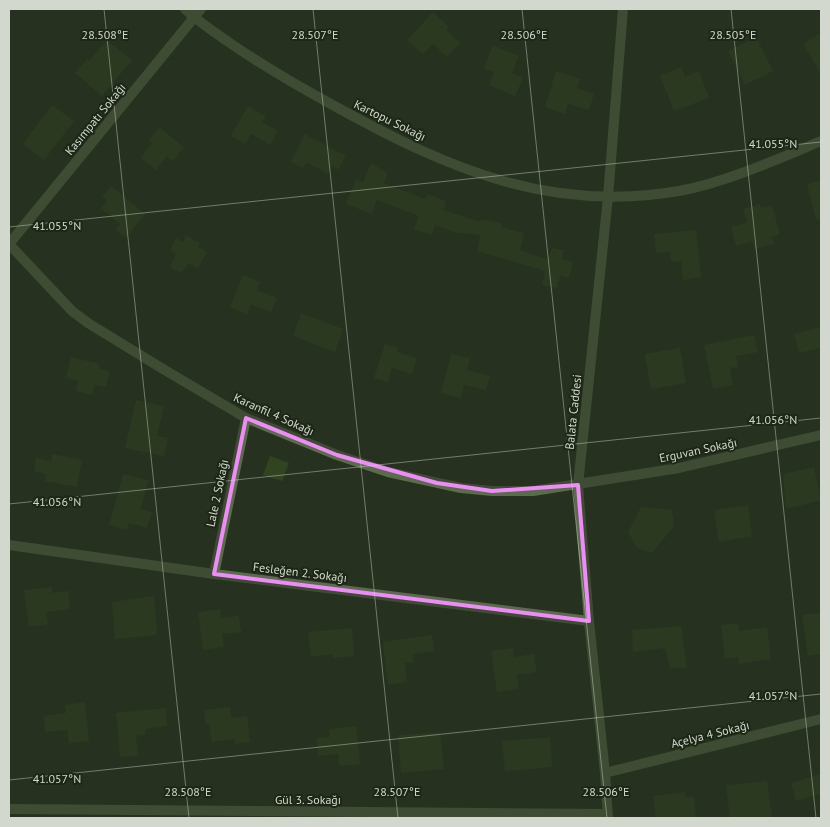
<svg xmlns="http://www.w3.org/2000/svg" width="830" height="827" font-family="'PT Sans',sans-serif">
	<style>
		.building { fill: #304420 }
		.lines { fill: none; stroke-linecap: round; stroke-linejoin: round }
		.minor { stroke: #596d4b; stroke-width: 10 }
		.marked { fill: none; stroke: #ee8bf8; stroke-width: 4; stroke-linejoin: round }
		.ticks { fill: none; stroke: #d2d8cd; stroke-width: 1; stroke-opacity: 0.45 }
		.labels { text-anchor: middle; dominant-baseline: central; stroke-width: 4; stroke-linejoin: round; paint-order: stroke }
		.street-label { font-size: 12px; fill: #d2d8cd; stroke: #1d2716 }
		.ticks-label { font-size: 12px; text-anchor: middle; fill: #d2d8cd; stroke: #1d2716; stroke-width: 4; stroke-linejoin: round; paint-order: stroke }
	</style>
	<rect width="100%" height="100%" fill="#27311f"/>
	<!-- building -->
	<path class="building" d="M433,12L449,27L446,30L460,43L447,57L433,44L423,54L407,40Z
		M821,33V74L803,44Z
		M756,37L773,71L745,85L728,51Z
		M107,40L132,60L102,96L75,73L87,59L89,61Z
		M493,45L519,56L512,73L523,78L515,96L489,85L494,73L484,68Z
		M681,67L685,77L699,71L709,98L674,111L660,76Z
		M556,71L580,79L577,88L594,94L589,110L568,104L565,114L545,107Z
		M52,105L74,121L44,160L23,144Z
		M248,106L266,117L262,122L278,131L270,145L251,134L245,144L231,136Z
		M159,127L184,147L173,161L167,156L156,170L141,158L152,143L149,141Z
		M305,134L346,156L338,170L332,166L328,174L306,162L303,168L291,162Z
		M371,163L388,173L384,183L425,199L427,194L446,201L443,210L480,222L481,219L502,223L501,227L524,233L520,250L548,260L552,248L564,250L562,259L573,262L569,278L560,276L557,288L542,285L545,271L477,251L480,235L454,232L435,225L432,235L414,229L419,216L377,200L372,214L346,204L356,179L363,182Z
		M821,180V219L816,220L807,184Z
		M111,186L145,214L126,238L115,230L120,224L101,208L107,201L102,197Z
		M760,204L761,208L772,206L780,234L772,237L774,244L754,249L752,241L736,246L731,227L747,222L743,209Z
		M696,230L701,277L683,280L681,261L671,262L670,252L656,253L654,234Z
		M186,235L200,243L198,247L207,252L198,268L189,263L182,273L170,267L176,254L170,250L176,238L183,242Z
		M243,275L260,282L257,290L277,298L271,312L251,304L247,314L230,307Z
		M301,313L343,329L335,352L293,336Z
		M821,327V348L799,353L794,334Z
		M754,335L758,352L736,356L738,367L730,368L733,385L713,389L704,345Z
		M385,344L398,348L397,352L417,358L412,374L392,368L388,382L374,378Z
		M680,348L686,383L651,389L645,354Z
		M451,354L470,358L467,370L490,376L486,390L464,385L461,398L441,393Z
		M71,357L100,364L99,369L110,371L106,387L95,385L92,395L76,391L78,381L66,378Z
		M136,400L164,406L157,436L168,438L164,456L125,448Z
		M52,454L82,460L77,487L45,481L46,474L34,471L36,458L51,461Z
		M270,456L289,463L282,481L263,475Z
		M814,467L821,500L786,509L783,474Z
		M123,474L148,480L141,509L152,512L147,528L129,523L127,530L109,525Z
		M748,505L752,536L719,542L714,510Z
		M641,507L672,510L674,526L652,553L637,548L628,532Z
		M52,587V593L68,591L70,609L46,612L48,624L29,627L24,590Z
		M154,596L157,635L115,639L112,602Z
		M220,609L221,618L239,616L241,632L222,634L224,647L203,650L198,612Z
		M821,613V654L808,656L802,615Z
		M738,623L739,631L767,627L771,659L739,664L738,657L725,659L721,625Z
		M681,626L687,668H670L665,648L633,652L632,630Z
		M352,628L354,656L333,658V654L311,657L308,632Z
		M432,635L434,651L413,654L414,662L405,663L407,682L388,685L383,642Z
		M513,648L514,657L534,654L537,672L517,675L519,689L497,692L491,651Z
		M85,702L89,741L69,743L67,730L45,732L44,716L66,713L65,705Z
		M230,707L232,718L247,716L250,742L235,744L234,739L212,742L209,724H205L204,710Z
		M166,708L167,726L145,729V735L136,736L138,756L120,757L116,713Z
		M356,726L360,764L339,766L338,754L318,756L317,738L330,737L329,729Z
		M440,732L444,769L401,773L398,735Z
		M550,737L552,767L505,771L502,741Z
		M821,774V794L796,801L791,783Z
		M767,781L772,817L730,818L726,785Z
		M685,792L686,797H694L696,818H656L653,796Z"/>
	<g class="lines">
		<!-- minor -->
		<path class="minor" d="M185,9C197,21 212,30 227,41C263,66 301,88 340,109C449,169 551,213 679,191C724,183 778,159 821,141
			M9,244L72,311L88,323L163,369L246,418L337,455L388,472L461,488L492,491H533L679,468L821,435
			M9,244L201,9
			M9,545L214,574L589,621
			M214,574L246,418
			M605,773L821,719
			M9,809L608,814
			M608,818L605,773L589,621L578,485L608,197L623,9"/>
	</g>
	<!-- marked area -->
	<path d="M0 0H830V827H0ZM246,418L337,455L437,483L492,491L578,485L589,621L214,574Z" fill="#27311f" fill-opacity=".55" fill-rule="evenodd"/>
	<path class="marked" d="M246,418L337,455L437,483L492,491L578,485L589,621L214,574Z"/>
	<!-- ticks -->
	<path class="ticks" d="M104,9L189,818M313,9L398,818M522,9L607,818M731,9L816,818M9,227L821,142M9,504L821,418M9,780L821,694"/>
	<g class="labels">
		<!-- street labels -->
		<g class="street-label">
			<text transform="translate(95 119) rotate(-51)">Kasımpatı Sokağı</text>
			<text transform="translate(390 120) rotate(26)">Kartopu Sokağı</text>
			<text transform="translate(573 412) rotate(-84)">Balata Caddesi</text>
			<text transform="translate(274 414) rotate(24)">Karanfil 4 Sokağı</text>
			<text transform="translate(698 450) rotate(-12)">Erguvan Sokağı</text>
			<text transform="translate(217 493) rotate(-78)">Lale 2 Sokağı</text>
			<text transform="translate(300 572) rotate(7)">Fesleğen 2. Sokağı</text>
			<text transform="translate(710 734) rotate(-14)">Açelya 4 Sokağı</text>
			<text x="308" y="799">Gül 3. Sokağı</text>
		</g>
	</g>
	<g class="ticks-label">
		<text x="105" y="39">28.508°E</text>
		<text x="315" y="39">28.507°E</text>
		<text x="524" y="39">28.506°E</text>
		<text x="733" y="39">28.505°E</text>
		<text x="773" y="148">41.055°N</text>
		<text x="57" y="230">41.055°N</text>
		<text x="773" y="424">41.056°N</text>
		<text x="57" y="506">41.056°N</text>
		<text x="773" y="700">41.057°N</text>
		<text x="57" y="783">41.057°N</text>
		<text x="188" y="796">28.508°E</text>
		<text x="397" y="796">28.507°E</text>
		<text x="606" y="796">28.506°E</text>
	</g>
	<!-- border -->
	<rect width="830" height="827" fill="none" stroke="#d2d8cd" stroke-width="20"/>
</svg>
